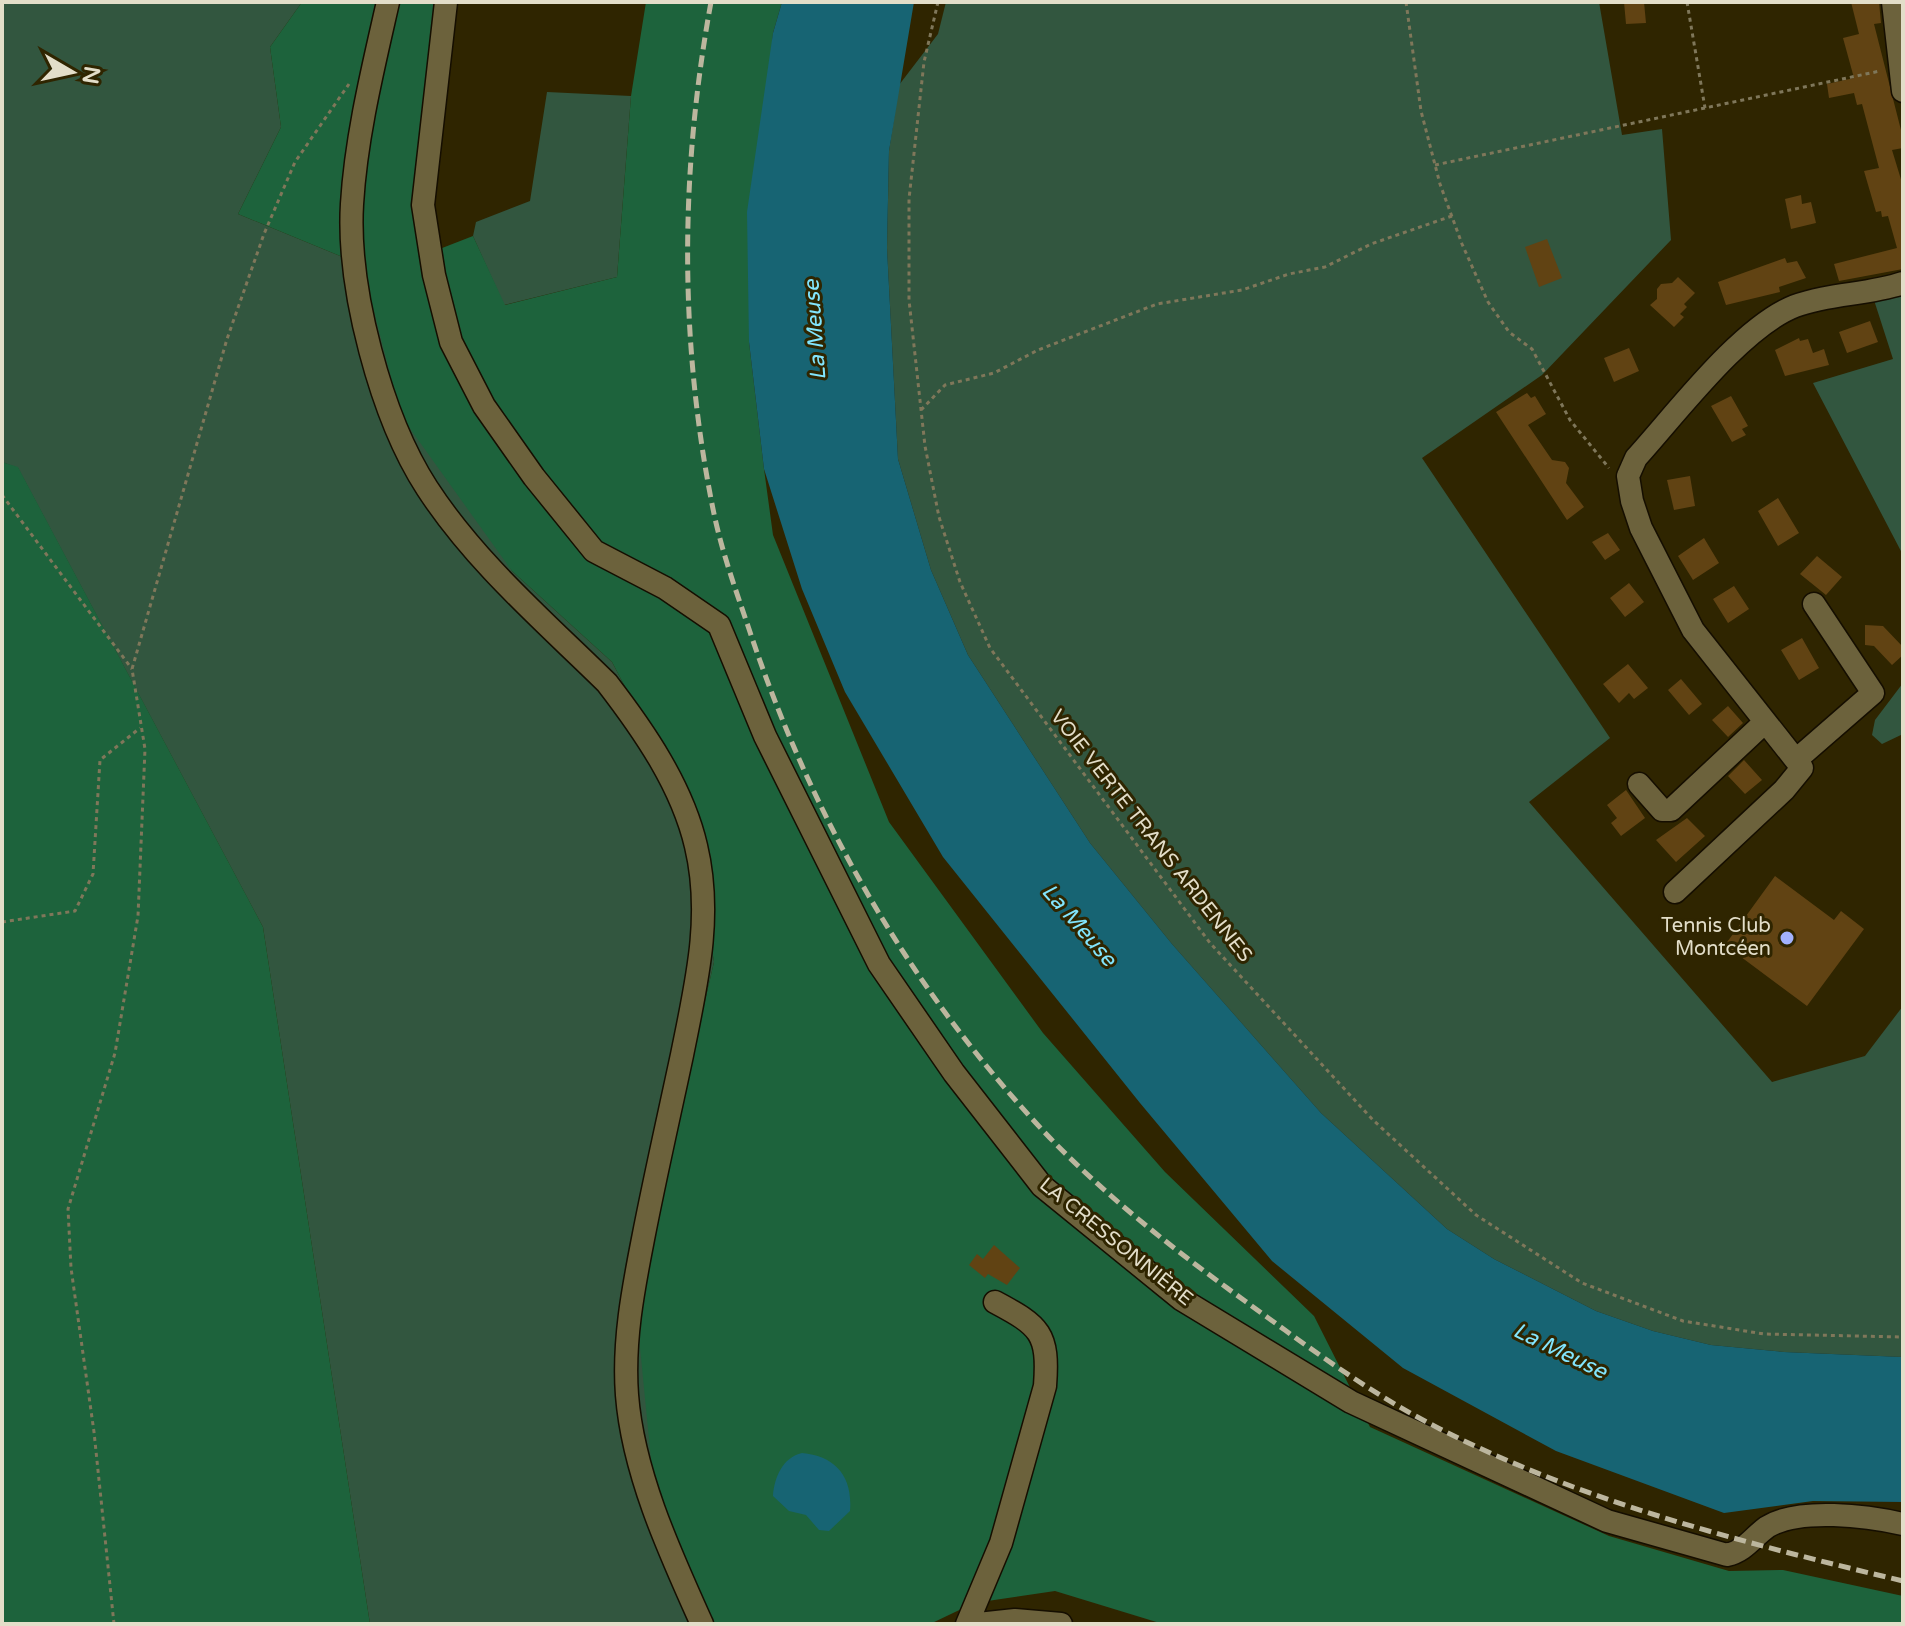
<svg xmlns="http://www.w3.org/2000/svg" width="1905" height="1626" font-family="'Varela Round',sans-serif">
	<style>
		.green { fill: #32563f }
		.forest { fill: #1d633c }
		.water { fill: #176473 }
		.building { fill: #614313 }
		.lines { fill: none; stroke-linecap: round; stroke-linejoin: round }
		.minor-casing { stroke: #150e00; stroke-width: 25 }
		.path { stroke: #7f775a; stroke-width: 3; stroke-dasharray: 4 4; stroke-linecap: butt }
		.minor { stroke: #6c623c; stroke-width: 22 }
		.rail { stroke: #bcb69e; stroke-width: 5; stroke-dasharray: 12 6; stroke-linecap: butt }
		.poi-dot { fill: #a3b2fd; stroke: #2f2500; stroke-width: 3 }
		.labels { text-anchor: middle; dominant-baseline: central; stroke-width: 6; stroke-linejoin: round; paint-order: stroke }
		.street-label { font-size: 20px; fill: #e3dec9; stroke: #2f2500 }
		.poi-label { font-size: 20px; fill: #e3dec9; stroke: #2f2500; text-anchor: end }
		.water-label { font-size: 22px; font-style: italic; fill: #82e5fd; stroke: #2f2500 }
	</style>
	<rect width="100%" height="100%" fill="#2f2500"/>
	<!-- green -->
	<path class="green" d="M2,2H302L270,47L281,127L238,214L362,265L512,571L612,662L690,810L714,962L668,1161L704,1624H370L263,927L18,468L2,462Z
		M946,2H1599L1622,135L1662,129L1671,240L1542,375L1422,458L1610,738L1529,802L1772,1082L1865,1056L1903,1006V1357L1784,1352L1711,1345L1653,1331L1596,1311L1494,1259L1447,1229L1321,1113L1172,944L1090,843L968,655L931,570L898,459L887,248L889,151L899,85L938,34Z
		M547,92L631,96L617,277L504,305L473,236L476,222L530,201Z
		M1903,288V555L1813,383L1893,359L1873,297Z
		M1903,683V734L1882,744L1872,735L1875,720Z"/>
	<!-- forest -->
	<path class="forest" d="M302,2H439L426,84L419,257L473,236L505,305L617,277L631,96L646,2H782L773,33L749,342L764,469L773,535L889,822L1043,1033L1165,1172L1314,1316L1370,1427L1609,1536L1729,1571L1783,1570L1903,1596V1624H1163L1055,1591L974,1603L930,1624H704L655,1500L638,1327L668,1161L714,962L690,810L612,662L512,571L401,416L362,265L238,214L281,127L270,47Z
		M2,462L18,467L263,927L370,1624H2Z"/>
	<!-- water -->
	<path class="water" d="M782,2H914L889,151L887,248L898,459L931,570L968,655L1090,843L1172,944L1321,1113L1447,1229L1494,1259L1596,1311L1653,1331L1711,1345L1784,1352L1903,1357V1502L1813,1501L1724,1513L1556,1451L1403,1368L1272,1261L1140,1103L943,857L845,692L802,589L764,469L749,342L747,212L773,33Z
		M802,1453C835,1456 853,1476 850,1511L829,1531L819,1530L806,1515L789,1511L773,1496C774,1478 783,1457 802,1453Z"/>
	<!-- building -->
	<path class="building" d="M1624,2H1644L1646,23L1626,24Z
		M1851,2H1879L1881,23L1874,24L1903,138V148L1892,150L1903,186V269L1839,281L1834,264L1897,248L1888,216L1882,217L1881,211L1876,212L1864,171L1879,168L1862,104L1857,105L1854,93L1829,98L1827,84L1854,78L1843,38L1859,34Z
		M1801,195L1802,204L1811,202L1816,223L1791,229L1785,199Z
		M1547,239L1562,278L1539,287L1525,247Z
		M1785,258L1787,263L1797,261L1806,278L1779,287L1780,292L1726,305L1718,282Z
		M1678,277L1695,293L1684,304L1687,307L1680,314L1684,317L1674,327L1650,305L1657,299V289L1661,284L1672,283Z
		M1870,321L1878,342L1847,353L1839,332Z
		M1799,338L1800,341L1808,339L1813,353L1824,349L1829,365L1785,376L1775,350Z
		M1629,348L1639,371L1614,382L1604,358Z
		M1527,393L1531,398L1535,396L1546,414L1528,425L1552,460L1565,462L1569,468L1566,483L1584,507L1567,520L1496,412Z
		M1731,396L1748,426L1742,429L1746,435L1732,442L1711,406Z
		M1690,476L1695,506L1674,510L1667,480Z
		M1778,498L1799,533L1778,546L1758,511Z
		M1608,533L1620,550L1605,560L1592,542Z
		M1704,538L1719,563L1693,580L1678,556Z
		M1817,556L1842,577L1826,595L1800,574Z
		M1629,583L1644,602L1625,617L1610,598Z
		M1734,586L1749,609L1728,623L1713,599Z
		M1865,625L1883,626L1903,647V655L1892,665L1874,646L1865,645Z
		M1802,638L1819,668L1799,680L1781,650Z
		M1628,664L1648,688L1634,699L1629,693L1619,703L1603,684Z
		M1681,679L1702,704L1689,715L1668,690Z
		M1728,706L1743,723L1728,737L1712,720Z
		M1744,760L1762,780L1745,794L1728,776Z
		M1626,790L1645,818L1621,836L1611,823L1617,818L1607,805Z
		M1687,818L1705,836L1676,862L1656,840Z
		M1775,876L1834,920L1841,911L1864,929L1807,1006L1725,945Z
		M994,1245L1020,1268L1007,1285L988,1274L985,1278L969,1265L977,1254L983,1259Z"/>
	<g class="lines">
		<defs>
			<path id="minor" d="M388,2C373,68 356,137 352,204C347,288 381,417 427,488C475,562 544,621 607,683C644,731 682,786 696,846C713,917 696,985 682,1055C669,1116 655,1177 643,1239C633,1290 623,1342 627,1395C633,1473 670,1553 702,1624
				M446,2L423,205L434,275L451,342L484,406L534,477L594,551L665,588L719,625L765,736L879,964L954,1073L1042,1186L1181,1299L1351,1402L1607,1521L1727,1555C1745,1551 1753,1537 1767,1527C1799,1507 1868,1516 1903,1524
				M1893,2L1903,91
				M1796,760L1873,693L1814,604
				M1639,784L1662,810H1671L1765,722
				M1675,892L1784,790L1802,768L1693,630L1641,528L1632,501L1628,476L1636,458C1676,414 1741,327 1795,306C1830,293 1868,295 1903,283
				M967,1624L1001,1543L1045,1386C1049,1333 1040,1326 995,1302
				M978,1624L1015,1620L1061,1624"/>
		</defs>
		<!-- minor casing -->
		<use href="#minor" class="minor-casing"/>
		<!-- path -->
		<path class="path" d="M938,2L924,62L909,199V300L925,446L939,517L960,582L990,648L1210,943L1373,1120L1476,1215L1582,1283L1683,1321L1764,1334L1903,1337
			M1406,2L1421,111L1440,184L1462,244L1488,302L1509,332L1532,349L1570,420L1609,468
			M1687,2L1705,108
			M1435,165L1880,71
			M921,410L945,385L994,373L1038,350L1157,304L1242,290L1289,274L1325,267L1371,244L1452,216
			M2,495L132,669
			M2,922L75,911L93,874L100,760L140,728
			M114,1624L94,1432L71,1268L68,1209L115,1053L138,916L145,749L132,669L227,339L264,234L295,162L349,84"/>
		<!-- minor -->
		<use href="#minor" class="minor"/>
		<!-- rail -->
		<path class="rail" d="M711,2C680,171 679,340 713,509C721,549 735,588 748,626C811,817 911,992 1050,1138C1108,1198 1177,1252 1245,1301C1308,1347 1371,1394 1440,1429C1586,1503 1744,1543 1903,1581"/>
	</g>
	<!-- markers -->
	<circle class="poi-dot" cx="1787" cy="938" r="8"/>
	<g class="labels">
		<!-- street labels -->
		<g class="street-label">
			<text transform="translate(1151 836) rotate(52)">VOIE VERTE TRANS ARDENNES</text>
			<text transform="translate(1116 1242) rotate(39)">LA CRESSONNIÈRE</text>
		</g>
		<!-- poi labels -->
		<g class="poi-label">
			<text x="1771" y="926">Tennis Club<tspan x="1771" dy="23">Montcéen</tspan></text>
		</g>
		<!-- water labels -->
		<g class="water-label">
			<text transform="translate(815 330) rotate(-94)">La Meuse</text>
			<text transform="translate(1079 925) rotate(49)">La Meuse</text>
			<text transform="translate(1560 1351) rotate(26)">La Meuse</text>
		</g>
	</g>
	<!-- border -->
	<rect width="1905" height="1626" fill="none" stroke="#e3dec9" stroke-width="8"/>
	<!-- north arrow -->
	<g transform="translate(72 72) rotate(99)" stroke="#2f2500" stroke-width="6" paint-order="stroke">
	<path d="M0-6L14 30L0 20L-14 30Z" fill="#e3dec9"/>
	<text y="-12" font-size="22" font-weight="bold" text-anchor="middle" fill="#e3dec9">N</text>
	</g>
</svg>
